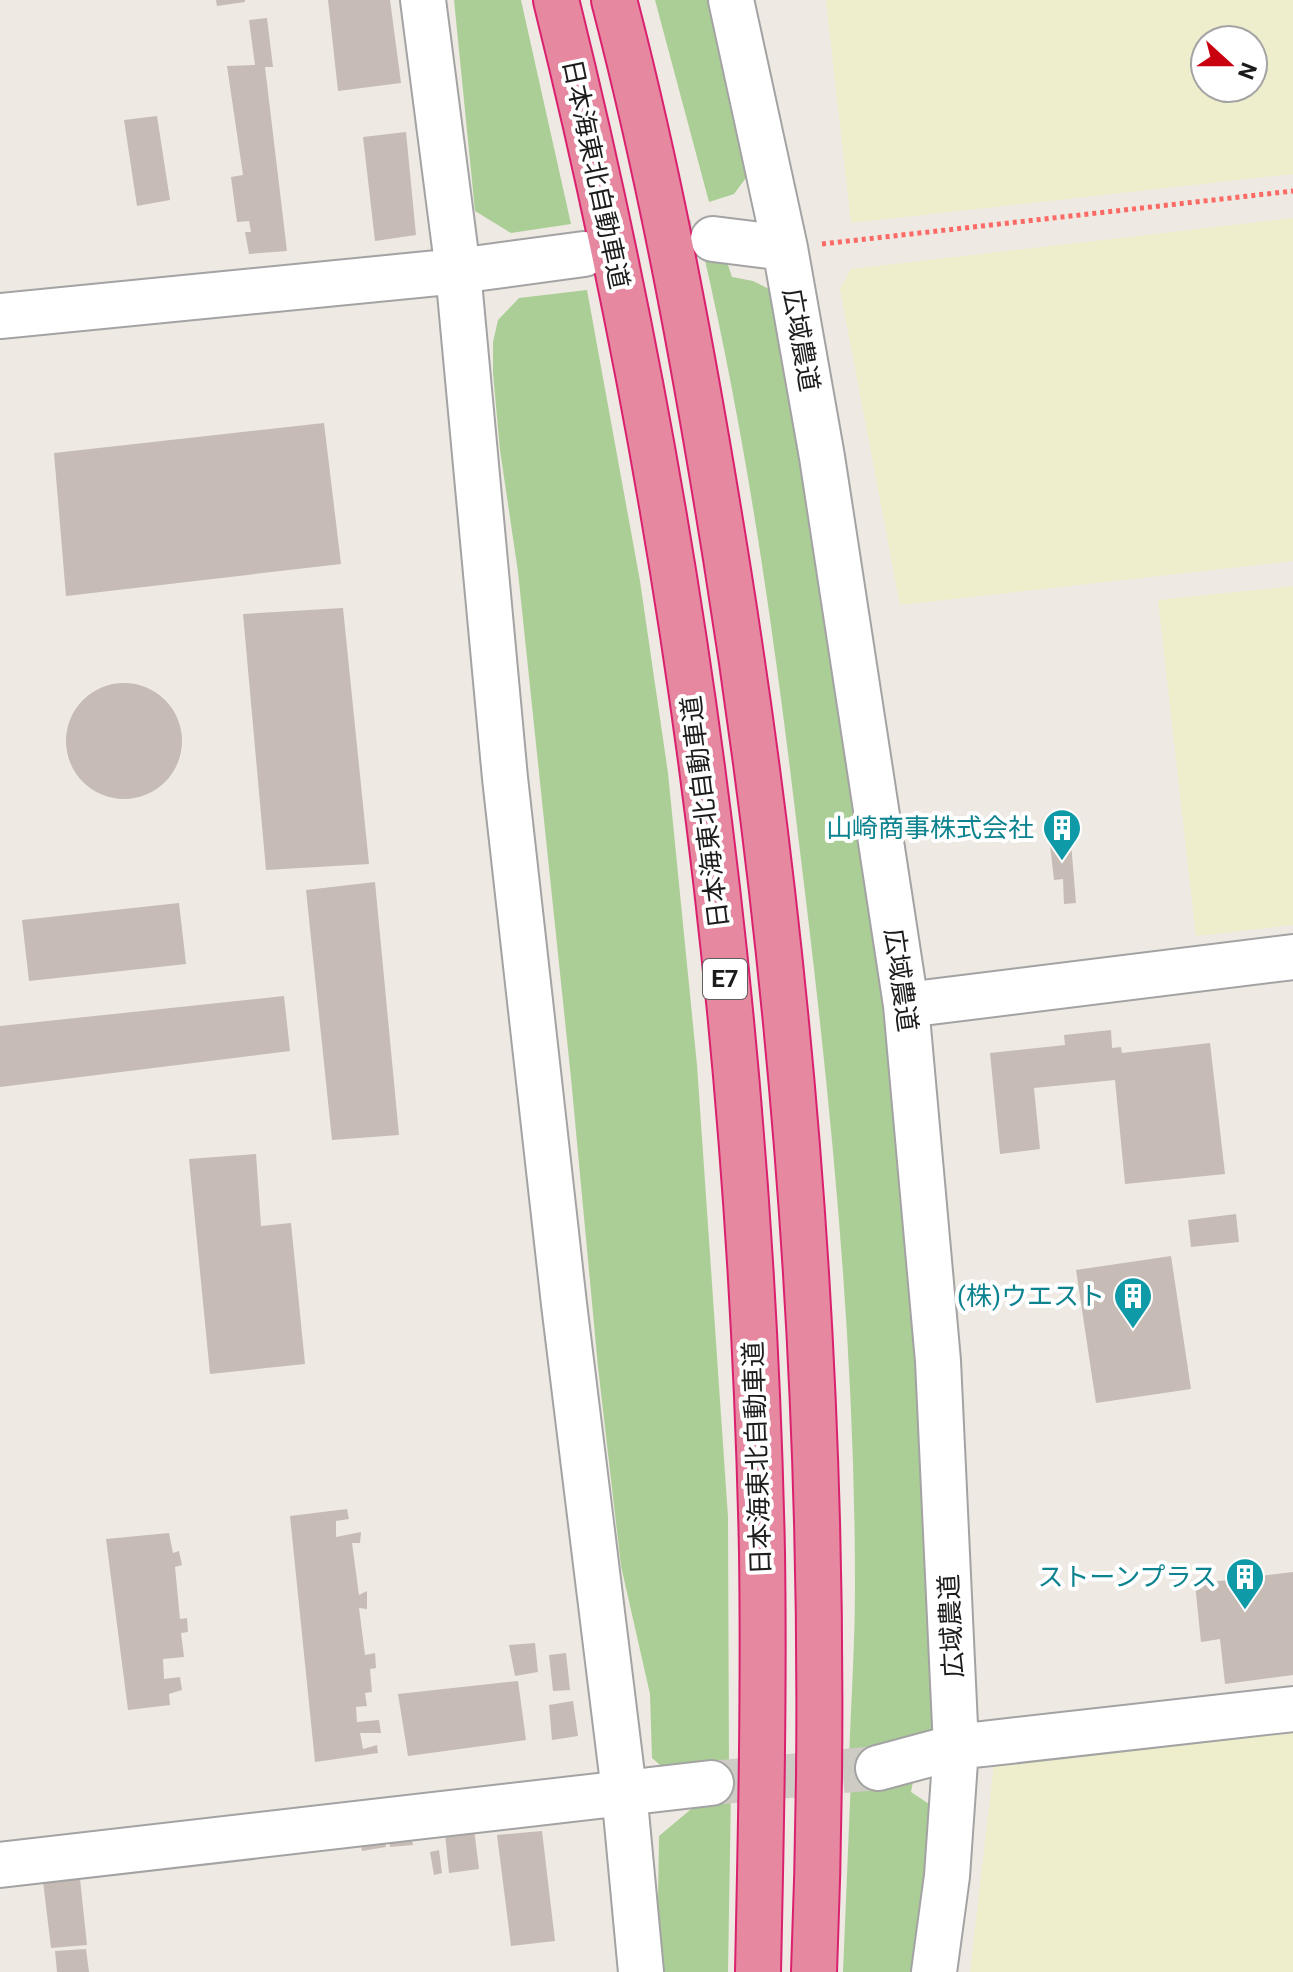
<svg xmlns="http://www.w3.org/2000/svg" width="1293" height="1972" font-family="Roboto,'Noto Sans JP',sans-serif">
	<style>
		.farmland { fill: #eec; fill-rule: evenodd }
		.forest { fill: #abce96 }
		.building { fill: #c6bbb5 }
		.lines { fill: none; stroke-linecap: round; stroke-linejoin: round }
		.minor-tunnel { stroke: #cecac4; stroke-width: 44; stroke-dasharray: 44 22; stroke-linecap: butt }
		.minor-casing { stroke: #a3a3a3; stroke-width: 48 }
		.highway-casing { stroke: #da216e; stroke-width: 48 }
		.path { stroke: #fc6a65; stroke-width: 5; stroke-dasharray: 4 4; stroke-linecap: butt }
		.minor { stroke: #fff; stroke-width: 44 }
		.highway { stroke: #e788a1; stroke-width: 44 }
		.labels { text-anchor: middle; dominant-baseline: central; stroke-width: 8; stroke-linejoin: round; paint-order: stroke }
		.shield { fill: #fff; stroke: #606060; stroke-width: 2 }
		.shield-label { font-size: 24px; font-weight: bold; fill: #1c1c1c }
		.street-label { font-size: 26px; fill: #1c1c1c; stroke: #fff }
		.culture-label { font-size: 26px; fill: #0d838f; stroke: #fff; text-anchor: end }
	</style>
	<rect width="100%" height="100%" fill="#eee9e2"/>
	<!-- farmland -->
	<path class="farmland" d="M826,0H1293V174L851,223ZM1205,40H1253V88H1205Z
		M1293,218V561L900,605L840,289L851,269Z
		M1293,586V925L1196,936L1158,600Z
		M1293,1729V1972H970L994,1764Z"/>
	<!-- forest -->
	<path class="forest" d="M454,0H521L571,224L511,233L475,211Z
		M655,0H722L757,163L734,194L709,202Z
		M724,253L732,277L753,281L783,296L866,794L946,1697L933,1739L906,1754L849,1761C851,1703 855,1644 855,1586C855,1335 829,1084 798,835C775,641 748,447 704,256Z
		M587,290L640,581L668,773L697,1065L728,1517L729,1769L668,1772L652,1758L650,1694L621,1566L598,1367L571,1078L518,572L500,450L493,373V342L498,320L519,298Z
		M916,1765L911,1792L944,1814L928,1972H843L851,1778Z
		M731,1788L728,1972H663L658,1904L659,1836L696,1805Z"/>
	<!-- building -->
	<path class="building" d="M216,0H245V2L217,6Z
		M328,0H390L401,83L338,91Z
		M267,18L273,67H265L287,251L249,254L245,232H251L249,221L237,222L231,177L243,175L227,66L255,65L249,20Z
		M157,116L170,200L137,206L124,120Z
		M406,132L416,235L375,241L363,137Z
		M324,423L341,564L66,596L54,453Z
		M343,608L369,864L266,870L243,614Z
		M66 741a58 58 0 1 1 116 0a58 58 0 1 1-116 0Z
		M1071,843L1076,903L1064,904L1063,879L1054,880L1050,845Z
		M375,882L399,1135L332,1140L306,890Z
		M179,903L186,964L29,981L22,920Z
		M284,996L290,1051L0,1087V1026Z
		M1111,1030L1112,1048L1121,1047L1122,1053L1210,1043L1225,1174L1125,1184L1115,1080L1034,1088L1040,1149L1000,1154L990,1053L1065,1045L1064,1035Z
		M256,1154L261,1226L291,1223L305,1364L210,1374L189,1159Z
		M1236,1214L1239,1242L1191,1247L1188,1220Z
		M1171,1256L1191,1389L1096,1403L1076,1270Z
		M347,1509L349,1519L336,1521V1537L361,1532L360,1543H352L359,1595L367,1591V1609L359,1608L365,1655L375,1653L376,1668L370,1669L372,1692L365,1693L367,1706L356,1707L357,1722L379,1720L381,1733H360L363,1749L377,1745L378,1753L315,1762L290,1516Z
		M169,1533L173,1553L179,1551L182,1565L175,1567L180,1619L187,1618L188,1632L181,1633L184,1657L163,1659L164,1679L180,1677L182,1690L169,1694L170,1705L128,1710L106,1539Z
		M1293,1572V1675L1225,1684L1220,1639L1201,1642L1195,1584Z
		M535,1643L538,1672L515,1676L509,1645Z
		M566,1653L570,1690L553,1691L549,1655Z
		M518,1681L526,1740L408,1756L398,1694Z
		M573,1701L578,1736L552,1740L549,1705Z
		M474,1829L479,1869L449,1873L445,1833Z
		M542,1831L555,1941L511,1946L497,1835Z
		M411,1836L413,1845L390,1847L389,1838Z
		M385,1838L386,1847L362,1851L360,1841Z
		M439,1850L442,1873L434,1875L430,1852Z
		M80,1879L87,1945L51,1948L43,1881Z
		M86,1949L89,1972H57L55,1951Z"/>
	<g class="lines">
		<!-- minor-tunnel -->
		<path class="minor-tunnel" d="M584,254L709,240
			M711,1783L878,1768"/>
		<defs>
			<path id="minor" d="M423,0L458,271L505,778L564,1304L624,1791L641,1972
				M731,0L785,248L822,457L906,1005L938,1361L956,1747L947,1876L934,1972
				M713,239L785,248
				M0,316L458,271L584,254
				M906,1005L1293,957
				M878,1768L956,1747L1293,1709
				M0,1865L711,1783"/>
			<path id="highway" d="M556,0C682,507 751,1030 762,1552C764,1692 761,1832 758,1972
				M614,0C662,184 696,371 726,558C801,1025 833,1500 814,1972"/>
		</defs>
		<!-- minor casing -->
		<use href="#minor" class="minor-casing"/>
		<!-- highway casing -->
		<use href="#highway" class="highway-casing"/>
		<!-- path -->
		<path class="path" d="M822,244L1293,191"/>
		<!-- minor -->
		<use href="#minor" class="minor"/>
		<!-- highway -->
		<use href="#highway" class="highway"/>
	</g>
	<!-- icons -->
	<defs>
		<symbol id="building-pin" viewBox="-11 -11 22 30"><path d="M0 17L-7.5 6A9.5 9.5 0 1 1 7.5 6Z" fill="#0f9aa8" stroke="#fff"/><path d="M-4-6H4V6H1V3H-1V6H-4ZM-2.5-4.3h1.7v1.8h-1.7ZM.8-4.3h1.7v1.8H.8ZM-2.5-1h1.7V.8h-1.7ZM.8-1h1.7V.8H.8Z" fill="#fff"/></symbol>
	</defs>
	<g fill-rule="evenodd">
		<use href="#building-pin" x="1040" y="806" width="44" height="60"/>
		<use href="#building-pin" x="1111" y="1274" width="44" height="60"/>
		<use href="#building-pin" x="1223" y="1555" width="44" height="60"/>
	</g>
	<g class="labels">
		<!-- shield labels -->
		<rect class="shield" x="703" y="959" width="44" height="40" rx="6"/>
		<g class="shield-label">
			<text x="725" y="979">E7</text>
		</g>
		<!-- street labels -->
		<g class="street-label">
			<text transform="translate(596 174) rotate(78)">日本海東北自動車道</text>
			<text transform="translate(801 340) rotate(80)">広域農道</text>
			<text transform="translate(705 812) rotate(-97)">日本海東北自動車道</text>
			<text transform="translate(901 980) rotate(82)">広域農道</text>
			<text transform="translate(757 1458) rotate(-92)">日本海東北自動車道</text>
			<text transform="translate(951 1626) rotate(-93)">広域農道</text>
		</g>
		<!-- culture labels -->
		<g class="culture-label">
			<text x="1034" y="828">山崎商事株式会社</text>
			<text x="1105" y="1296">(株)ウエスト</text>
			<text x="1217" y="1577">ストーンプラス</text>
		</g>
	</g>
	<!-- north arrow -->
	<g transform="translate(1229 64) rotate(111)"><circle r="38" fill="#ffffff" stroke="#a4a4a4" stroke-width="2"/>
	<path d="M0-6L14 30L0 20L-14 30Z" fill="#c9000f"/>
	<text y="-12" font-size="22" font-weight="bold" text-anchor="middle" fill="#1c1c1c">N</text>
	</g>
</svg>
